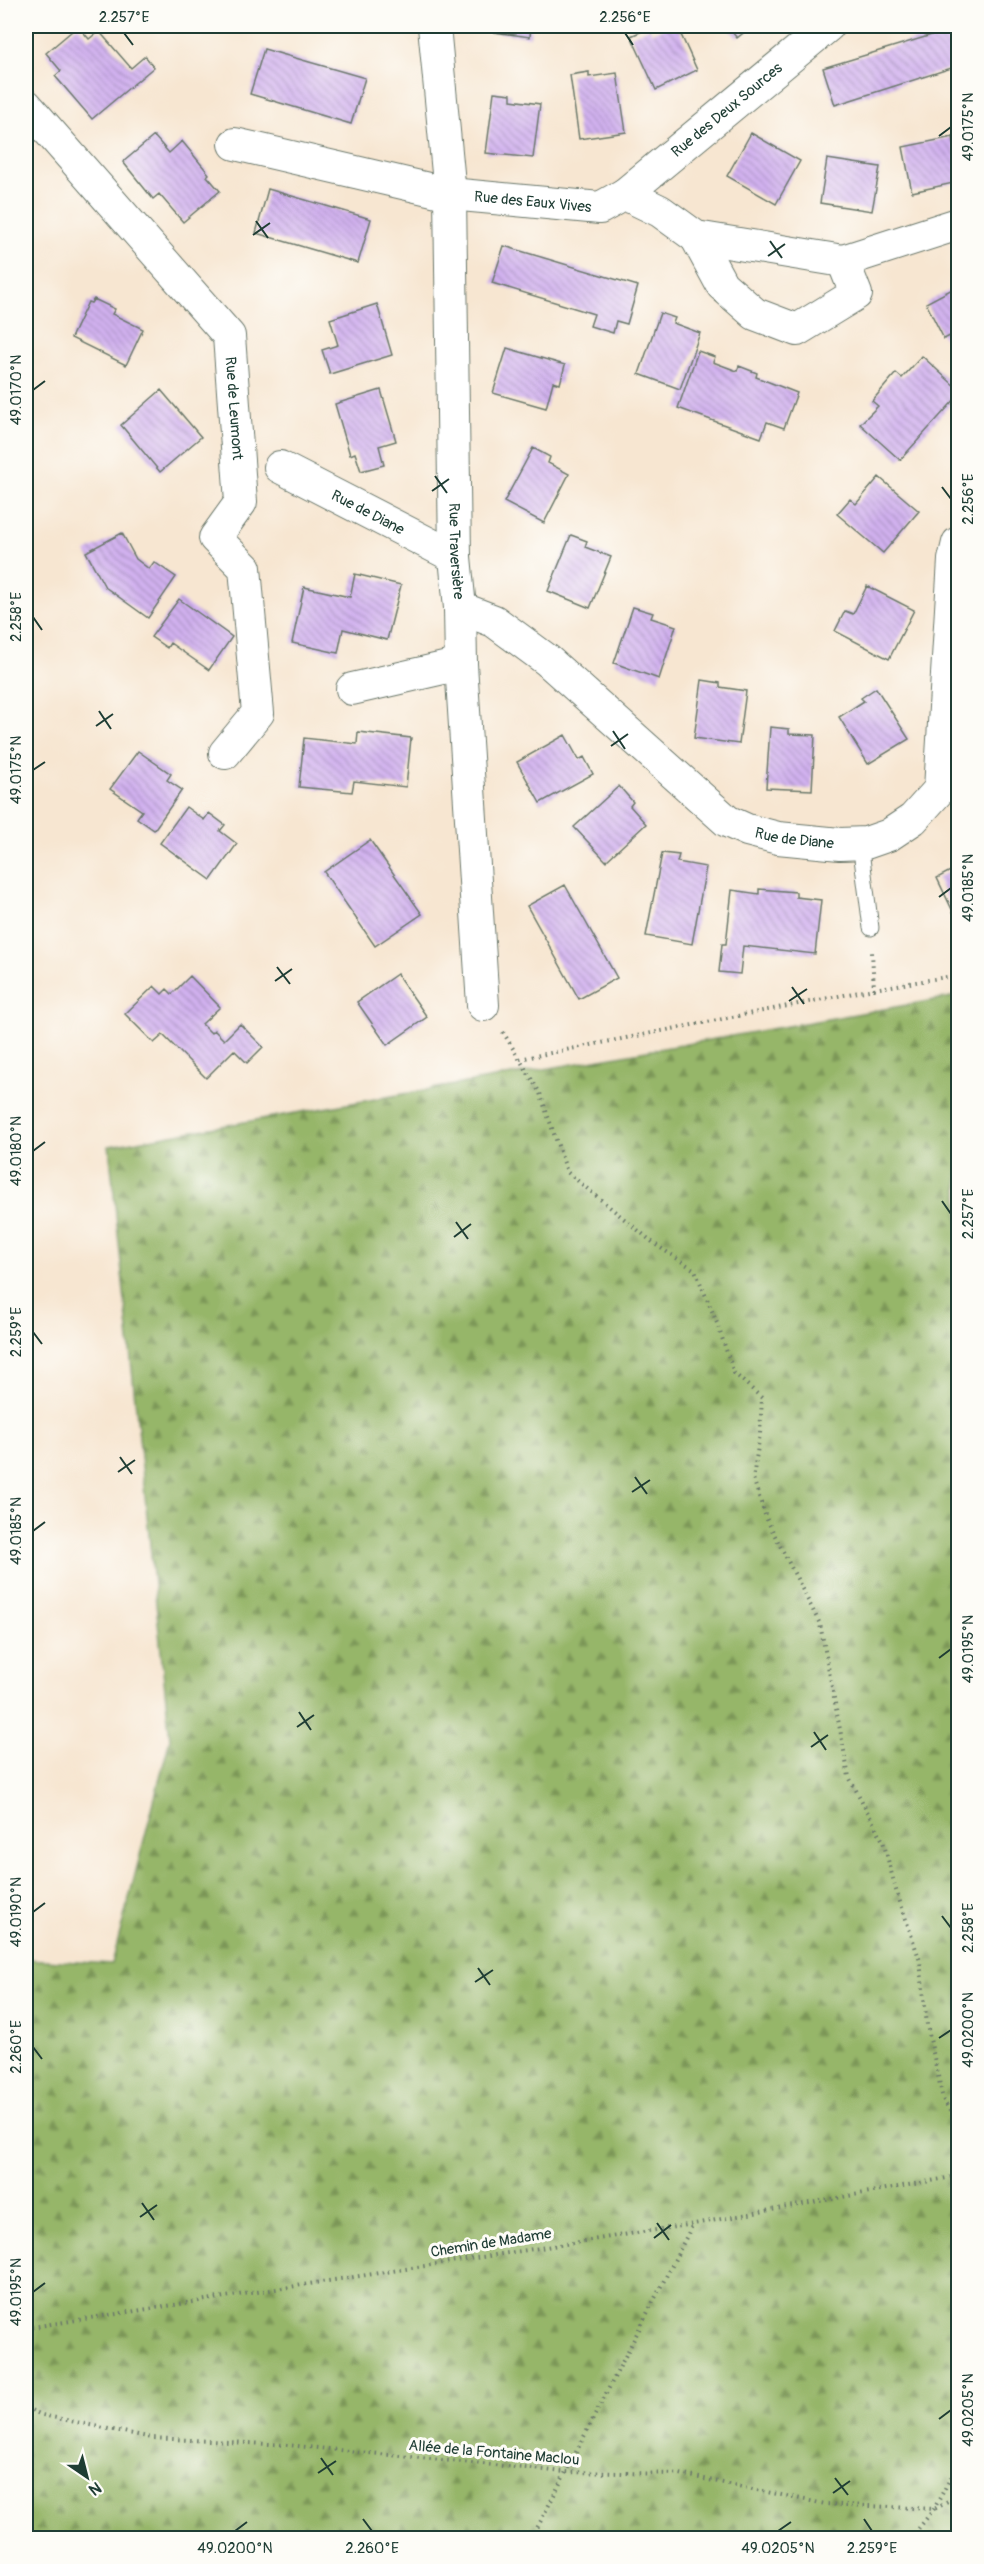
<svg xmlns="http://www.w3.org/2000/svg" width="984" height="2564" font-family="Pangolin,sans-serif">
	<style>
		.forest { fill: url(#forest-firs); stroke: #5a7a4e; stroke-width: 1.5 }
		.building { fill: url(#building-back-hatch) }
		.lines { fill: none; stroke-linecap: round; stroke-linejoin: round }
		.lane-casing { stroke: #6b786b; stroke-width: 17 }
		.street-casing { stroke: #6b786b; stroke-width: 34 }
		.path { stroke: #6b786b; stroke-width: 4; stroke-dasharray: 1.5 4.5; stroke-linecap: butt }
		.lane { stroke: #fff; stroke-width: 15 }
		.street { stroke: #fff; stroke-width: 32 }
		.ticks { fill: none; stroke: #1f3d34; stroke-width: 2 }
		.labels { text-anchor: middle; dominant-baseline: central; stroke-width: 6; stroke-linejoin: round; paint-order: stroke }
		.street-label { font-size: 15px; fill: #1f3d34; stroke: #fdfcf7 }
		.neatline { fill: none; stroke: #1f3d34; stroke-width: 2 }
		.ticks-label { font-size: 15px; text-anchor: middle; fill: #1f3d34 }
	</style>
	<defs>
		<pattern id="forest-firs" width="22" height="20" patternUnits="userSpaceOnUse" patternTransform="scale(1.5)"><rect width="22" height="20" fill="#96b669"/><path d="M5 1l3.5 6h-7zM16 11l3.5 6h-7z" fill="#7a9557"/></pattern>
		<pattern id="building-back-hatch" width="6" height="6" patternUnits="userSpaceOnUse" patternTransform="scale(1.5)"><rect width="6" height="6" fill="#d1b1ef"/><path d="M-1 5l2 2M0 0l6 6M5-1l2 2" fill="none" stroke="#a991c2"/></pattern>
	</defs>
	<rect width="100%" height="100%" fill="#fdfcf7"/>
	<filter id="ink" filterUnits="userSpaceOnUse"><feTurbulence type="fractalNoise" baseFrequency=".0167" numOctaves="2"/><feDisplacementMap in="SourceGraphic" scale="12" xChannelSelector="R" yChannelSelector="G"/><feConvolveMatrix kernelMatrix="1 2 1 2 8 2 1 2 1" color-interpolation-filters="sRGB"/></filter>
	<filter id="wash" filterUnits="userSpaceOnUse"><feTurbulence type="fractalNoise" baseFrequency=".008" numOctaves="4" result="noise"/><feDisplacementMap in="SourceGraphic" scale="24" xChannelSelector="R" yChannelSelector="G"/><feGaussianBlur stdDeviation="1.35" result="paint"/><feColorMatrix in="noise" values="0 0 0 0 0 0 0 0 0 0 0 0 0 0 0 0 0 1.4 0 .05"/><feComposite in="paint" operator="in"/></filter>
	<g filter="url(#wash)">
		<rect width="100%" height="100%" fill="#f7e6d1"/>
		<!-- forest -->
		<path class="forest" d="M958,996V2538H26V1959L112,1964L170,1739L109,1146Z"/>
		<g id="blocks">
			<!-- building -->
			<path class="building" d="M78,26L89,39L99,31L131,68L145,56L154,67L92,119L55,76L61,71L46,53Z
				M480,26H531L530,37L479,30Z
				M668,26H677L697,70L656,90L631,36L649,28L652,33Z
				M727,26H752L737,38Z
				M958,27V66L835,105L823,68Z
				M264,49L365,78L351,124L250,94Z
				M589,72V77L617,73L626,132L579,139L570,75Z
				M494,92L511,94V100L540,104L533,158L486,153Z
				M751,133L800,161L776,204L727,176Z
				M154,136L169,153L182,141L209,174L207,176L220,191L183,222L159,194L153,199L123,162Z
				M953,137L958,163V182L912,192L903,147Z
				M827,159L880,167L872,211L820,203Z
				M268,189L371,219L358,263L256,233Z
				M504,246L638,286L627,324L616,321L613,333L590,326L594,314L492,283Z
				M958,286V332L944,339L926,303Z
				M94,299L115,309L112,314L143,329L126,365L71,338L88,302L91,303Z
				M377,304L392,355L330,374L322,350L338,345L330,319Z
				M660,313L675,318L673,323L700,333L680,389L639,374Z
				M507,348L565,365L560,384L553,382L546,408L493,393Z
				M698,351L715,357L713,362L737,371L739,366L757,373L756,377L797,393L784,428L767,422L761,438L678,408Z
				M922,356L958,389V396L900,460L860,424L878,406L872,401L896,373L902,378Z
				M161,390L201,437L160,472L121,425Z
				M381,390L396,441L379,446L384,465L361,471L355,453L350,455L335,404Z
				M533,448L550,457L548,463L569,474L544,523L504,502Z
				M879,477L919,511L883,553L837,514L850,499L856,504Z
				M122,533L136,559L149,569L154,562L176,577L148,618L105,587L86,552Z
				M571,535L587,541L585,547L611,557L590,608L548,591Z
				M355,574L401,585L387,640L343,629L338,653L292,643L304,587L350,597Z
				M867,586L914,610L889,659L835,631L845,611L853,614Z
				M179,599L232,637L209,670L170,643L167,648L151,637Z
				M633,607L653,613L651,618L676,626L659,679L614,663Z
				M702,680L720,683V687L746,691L739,744L694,738Z
				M876,688L909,739L868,764L839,717L864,701L861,698Z
				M770,727L789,729V734L815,735L812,790L766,788Z
				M358,732L411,738L406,787L354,781L352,792L299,787L304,738L357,744Z
				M565,735L579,760L584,757L593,774L540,803L517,762Z
				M138,751L171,774L167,780L182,790L154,830L137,818L142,811L110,789Z
				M619,786L633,802L630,806L646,824L606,861L574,827Z
				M186,807L204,820L209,813L225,825L220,831L237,844L211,880L160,843Z
				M370,840L422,914L375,946L324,872Z
				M662,853L679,855L677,862L706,867L692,944L646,936Z
				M958,867V922L937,878Z
				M565,885L617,978L579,999L527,906Z
				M759,889L796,892V897L821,900L815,954L743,946L740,974L719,972L722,944H726L732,890L759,894Z
				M397,974L427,1017L387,1045L357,1002Z
				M190,976L220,1007L202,1024L211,1033L214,1030L224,1040L240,1024L263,1047L247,1063L234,1050L206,1078L163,1035L154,1043L125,1014L154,986L162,994L167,989L172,994Z"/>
		</g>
	</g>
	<g filter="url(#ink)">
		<use href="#blocks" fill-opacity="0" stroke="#6b786b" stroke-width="1.5"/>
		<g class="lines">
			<defs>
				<path id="lane" d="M860,843L871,928"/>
				<g id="street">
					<path id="s1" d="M434,26L450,194L455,557L460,608L461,664L483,1005"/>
					<path id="s2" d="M26,105L229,336L241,502L215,538L245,568L258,713L225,753"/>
					<path id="s3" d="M235,144L450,194L600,208L625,194L660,211L696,237L843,261L958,224"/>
					<path id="s4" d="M625,194L828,26"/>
					<path d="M696,237L722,285L755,314L797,330L856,294L843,261"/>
					<path id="s5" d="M280,467L455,557"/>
					<path id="s6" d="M460,608L494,621L547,660L727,821L747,830L778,838L840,844L866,843L889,835L913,819L940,789L954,560L958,543"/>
					<path d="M352,689L461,664"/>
				</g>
			</defs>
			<!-- lane casing -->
			<use href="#lane" class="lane-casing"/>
			<!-- street casing -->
			<use href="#street" class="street-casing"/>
			<!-- path -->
			<path class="path" d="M874,989L958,975
				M503,1032L540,1093L567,1172L656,1245L695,1270L717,1323L734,1373L762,1398L760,1434L753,1478L766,1518L820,1624L849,1777L883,1841L896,1890L920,1961L927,2025L943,2099L958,2125
				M520,1059L874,989L872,952
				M26,2328L694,2224L958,2176
				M26,2408L42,2415L152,2438L287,2445L565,2472L680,2474L825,2504L934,2509L958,2497
				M532,2538L693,2224
				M911,2538L934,2509L958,2464"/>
			<!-- lane -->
			<use href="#lane" class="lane"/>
			<!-- street -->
			<use href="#street" class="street"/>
		</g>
	</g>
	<!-- ticks -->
	<path class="ticks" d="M124,33L133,45M625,33L633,45M939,136L951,127M256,221L268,238M253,235L270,223M770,241L782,258M768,256L785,244M33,390L45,381M435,476L447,493M942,487L951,499M432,491L449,479M33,617L42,630M99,711L111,729M96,726L113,714M613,731L625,749M611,746L628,734M33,770L45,762M939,897L951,888M277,967L290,984M275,981L292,969M792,987L804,1004M789,1001L807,989M33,1151L45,1142M942,1201L951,1214M456,1222L468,1239M454,1237L471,1224M33,1332L42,1344M120,1457L132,1474M118,1472L135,1460M635,1477L647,1494M632,1492L650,1480M33,1531L45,1522M939,1658L951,1649M299,1712L311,1730M297,1727L314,1715M814,1732L826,1750M811,1747L828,1735M33,1912L45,1903M942,1916L951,1928M478,1968L490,1985M475,1982L493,1970M939,2038L951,2030M33,2047L42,2059M142,2203L154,2220M140,2217L157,2205M657,2223L669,2240M654,2238L671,2225M33,2292L45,2283M939,2419L951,2410M321,2458L333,2475M318,2473L336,2461M835,2478L848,2495M833,2493L850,2481M363,2519L372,2531M864,2519L872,2531M235,2531L247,2522M778,2531L791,2522"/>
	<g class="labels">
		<!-- street labels -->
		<g class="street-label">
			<text stroke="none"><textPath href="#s4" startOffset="132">Rue des Deux Sources</textPath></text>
			<text stroke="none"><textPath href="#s3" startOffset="304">Rue des Eaux Vives</textPath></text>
			<text stroke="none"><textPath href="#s2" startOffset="380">Rue de Leumont</textPath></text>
			<text stroke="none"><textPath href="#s5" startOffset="99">Rue de Diane</textPath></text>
			<text stroke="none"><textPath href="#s1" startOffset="526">Rue Traversière</textPath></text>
			<text stroke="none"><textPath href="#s6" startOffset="414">Rue de Diane</textPath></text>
			<text transform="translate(491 2243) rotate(-9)">Chemin de Madame</text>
			<text transform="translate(494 2453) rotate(5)">Allée de la Fontaine Maclou</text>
		</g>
	</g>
	<!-- margin -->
	<rect width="984" height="2564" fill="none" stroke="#fdfcf7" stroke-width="66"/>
	<!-- north arrow -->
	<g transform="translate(87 2477) rotate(145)" stroke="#fdfcf7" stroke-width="4.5" paint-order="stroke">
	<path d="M0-4.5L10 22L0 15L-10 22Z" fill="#1f3d34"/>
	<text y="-9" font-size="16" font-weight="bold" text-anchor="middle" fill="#1f3d34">N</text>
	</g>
	<rect x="33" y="33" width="918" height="2498" class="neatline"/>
	<g class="ticks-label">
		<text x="124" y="22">2.257°E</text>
		<text x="625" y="22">2.256°E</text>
		<text transform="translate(968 127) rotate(-90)" y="5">49.0175°N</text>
		<text transform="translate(16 390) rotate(-90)" y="5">49.0170°N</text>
		<text transform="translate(968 499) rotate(-90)" y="5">2.256°E</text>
		<text transform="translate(16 617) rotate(-90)" y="5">2.258°E</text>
		<text transform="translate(16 770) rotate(-90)" y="5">49.0175°N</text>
		<text transform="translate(968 888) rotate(-90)" y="5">49.0185°N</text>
		<text transform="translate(16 1151) rotate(-90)" y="5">49.0180°N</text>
		<text transform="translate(968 1214) rotate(-90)" y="5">2.257°E</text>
		<text transform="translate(16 1332) rotate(-90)" y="5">2.259°E</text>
		<text transform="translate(16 1531) rotate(-90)" y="5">49.0185°N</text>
		<text transform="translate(968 1649) rotate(-90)" y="5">49.0195°N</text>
		<text transform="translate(16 1912) rotate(-90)" y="5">49.0190°N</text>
		<text transform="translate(968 1928) rotate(-90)" y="5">2.258°E</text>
		<text transform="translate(968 2030) rotate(-90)" y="5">49.0200°N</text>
		<text transform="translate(16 2047) rotate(-90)" y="5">2.260°E</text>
		<text transform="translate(16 2292) rotate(-90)" y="5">49.0195°N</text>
		<text transform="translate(968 2410) rotate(-90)" y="5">49.0205°N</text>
		<text x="235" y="2553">49.0200°N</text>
		<text x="372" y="2553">2.260°E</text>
		<text x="778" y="2553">49.0205°N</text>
		<text x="872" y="2553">2.259°E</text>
	</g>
</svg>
